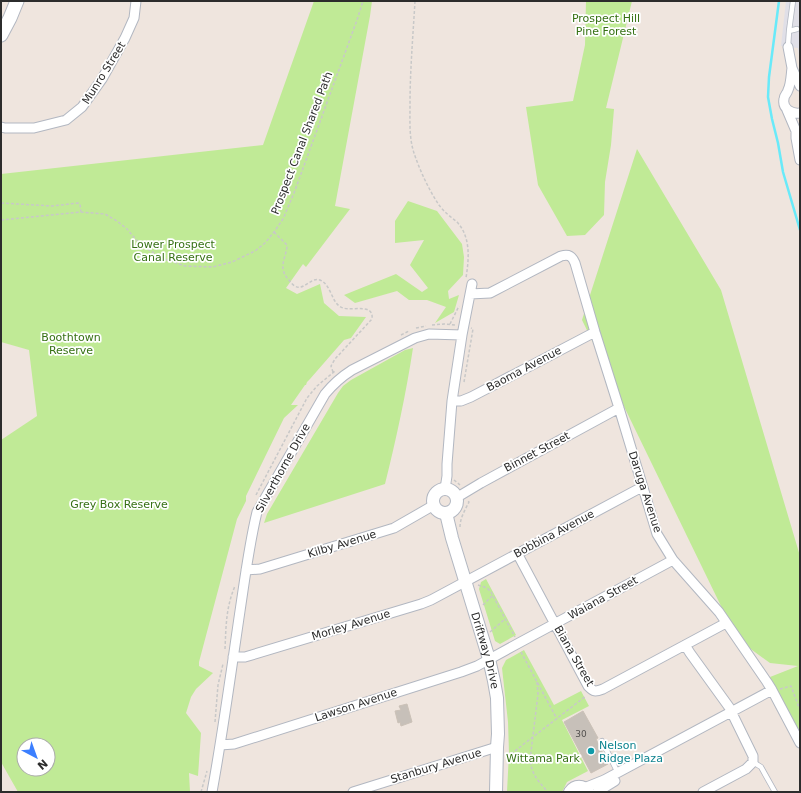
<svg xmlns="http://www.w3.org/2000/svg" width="801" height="793" font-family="'DejaVu Sans',sans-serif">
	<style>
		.industrial { fill: #e0dfe7 }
		.green { fill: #c0ea96; fill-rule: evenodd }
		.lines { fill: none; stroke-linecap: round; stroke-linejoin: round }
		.stream { stroke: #69eaf9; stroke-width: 2.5 }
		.building { fill: #c7c0b9; stroke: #cbc1b7 }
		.service-casing { stroke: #b2b7c1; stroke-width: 6 }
		.minor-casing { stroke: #b2b7c1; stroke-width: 11 }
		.tertiary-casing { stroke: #b2b7c1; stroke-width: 14 }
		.secondary-casing { stroke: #b2b7c1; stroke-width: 15 }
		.path { stroke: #c8c8c8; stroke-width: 1.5; stroke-dasharray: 3 2; stroke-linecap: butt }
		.service { stroke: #fff; stroke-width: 4.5 }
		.minor { stroke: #fff; stroke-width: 9 }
		.tertiary { stroke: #fff; stroke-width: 12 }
		.secondary { stroke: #fff; stroke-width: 13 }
		.culture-dot { fill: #0f9aa8; stroke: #fff; stroke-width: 1.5 }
		.labels { text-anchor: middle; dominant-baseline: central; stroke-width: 3.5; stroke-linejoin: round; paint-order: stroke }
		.number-label { font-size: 9px; fill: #53514f }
		.park-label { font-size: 11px; fill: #367114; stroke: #fff }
		.street-label { font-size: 11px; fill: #2c2c2c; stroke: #fff }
		.culture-label { font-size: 11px; fill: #0d838f; stroke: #fff; text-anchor: start }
	</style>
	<rect width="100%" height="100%" fill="#efe5de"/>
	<!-- industrial -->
	<path class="industrial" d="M786,1H800V64L798,48L781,46Z"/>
	<!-- green -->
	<path class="green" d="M314,1H372L370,16L335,206L350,209L306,267L303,264L286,288L297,294L320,284L324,303L339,316L366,317L351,338L344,340L310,379L307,382L306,385H305L291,405H298L284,418L246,496V501L237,519L199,662V666L213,673L196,689L191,697L186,713L201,733L198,776L189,773L190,792H18L1,762V440L37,416L29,350L1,342V174L263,145ZM24,745H48V769H24Z
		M586,1H632L606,108L614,109L611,145L605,182L604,215L585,235L567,236L538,185L526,107L573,101L585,45Z
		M637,149L721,290L800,556V733L770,677L798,666L770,663L737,639L582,320Z
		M408,201L437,211L462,244L464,257L463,275L448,291L449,299L459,295L454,312L435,323L446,307L427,300H409L397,291L355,303L344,295L396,274L422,292L428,288L410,265L424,240L395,243V221Z
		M413,348C406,394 396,440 385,484L264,523L267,514L338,393L343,386L351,380L405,350Z
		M486,579L516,635L500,644L495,641L479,589L481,582Z
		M524,650L554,705L581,691L589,706L562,720L588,771L567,782L562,792H507L509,753L508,722L502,668L506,660Z"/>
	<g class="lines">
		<!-- stream -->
		<path class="stream" d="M779,1L769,77L768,97L772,119L778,143L783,172L800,230"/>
	</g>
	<!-- building -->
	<path class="building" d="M407,704L412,722L401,726L400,722L398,723L395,711L401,710L399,706Z
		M583,711L598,738L596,739L608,764L591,773L564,722Z"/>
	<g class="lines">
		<defs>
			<path id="service" d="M789,31L797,29
				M788,47L789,31L793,1
				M602,741L618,773
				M753,762L761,767L775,792"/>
			<path id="minor" d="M788,47L792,68L800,86
				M792,68C791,75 791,84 788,90C787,94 784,95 784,99C782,109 792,114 800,113
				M787,110L796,131V138L800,160
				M1,127L5,128H34L66,120L82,107L102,79L125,38L134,18L136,1
				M470,294L490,293L561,256C569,254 572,256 575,263L595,332L619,408L657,534L673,560L719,612L767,682L772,690L800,743
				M452,401H461L471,397L595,332
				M445,489L447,476V464L452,401L462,335L472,284
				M456,498L481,483L619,408
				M517,553L588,686C594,692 595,692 603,689L726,623
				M246,570L260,569L394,528L434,505
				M685,645L690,653L729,707L753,756V762L746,769L703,792
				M233,657H245L421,604L431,600L642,487
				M220,745L234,744L461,672L477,666L517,644L673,560
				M584,788L604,780L772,690
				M212,792C223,732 231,672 240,611C245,578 249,545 257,512L325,394C334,383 341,377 352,370L415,338L429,334L462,335
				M353,792L497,747
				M597,792L615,781"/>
			<g id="tertiary">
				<circle cx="445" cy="501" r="12"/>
				<path id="s1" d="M446,513L452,538L489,659L494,681L497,698L498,734L497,747L496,792"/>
				<path d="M570,792C575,785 583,785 588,792"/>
			</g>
			<path id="secondary" d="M1,35L10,18L17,1"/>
		</defs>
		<!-- service casing -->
		<use href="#service" class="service-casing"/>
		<!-- minor casing -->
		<use href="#minor" class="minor-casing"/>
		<!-- tertiary casing -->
		<use href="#tertiary" class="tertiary-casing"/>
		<!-- secondary casing -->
		<use href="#secondary" class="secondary-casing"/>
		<!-- path -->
		<path class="path" d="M415,1C413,36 410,70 410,105C410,121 409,138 414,153C420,171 429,190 439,205C444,212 451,217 457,222C471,237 469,259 466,278
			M1,203L52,206L78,203L80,204L81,212
			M1,220L81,212L105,214L117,221L127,229L138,242L149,250L164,259L185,266L213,267L232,262L255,251L265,243L274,232L283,219L294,193L321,119L357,20L363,1
			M274,232L287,245C287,253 282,261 283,269C284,274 286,277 289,280C301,298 309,276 320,280C332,285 331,304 343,308C353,311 374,303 372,319L335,359L331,366L333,372
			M450,324L459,306
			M432,325L444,324L456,325
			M416,328L426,326
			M401,335L409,331
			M464,382L473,329L471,328
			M454,480L460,485
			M256,495L307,398L317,386L335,371
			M460,527C460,518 465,510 469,502L468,501
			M478,585L487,588L491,592L515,637
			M483,605L493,595
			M490,632L505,619
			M225,649C226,626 226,607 235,586
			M521,652L557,719
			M537,682L538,694L530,760C532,775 538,781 548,792
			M780,689L791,686L800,710
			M215,722L218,685L223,664
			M507,757L586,696
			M201,792L207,771"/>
		<!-- service -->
		<use href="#service" class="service"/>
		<!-- minor -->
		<use href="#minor" class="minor"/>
		<!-- tertiary -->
		<use href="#tertiary" class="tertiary"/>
		<!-- secondary -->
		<use href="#secondary" class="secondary"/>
	</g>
	<!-- markers -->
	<circle class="culture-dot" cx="591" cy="751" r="4"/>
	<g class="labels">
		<!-- number labels -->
		<g class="number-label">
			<text x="581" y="734">30</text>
		</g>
		<!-- park labels -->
		<g class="park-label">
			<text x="606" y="18">Prospect Hill<tspan x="606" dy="13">Pine Forest</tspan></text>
			<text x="173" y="244">Lower Prospect<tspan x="173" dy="13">Canal Reserve</tspan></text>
			<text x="71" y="337">Boothtown<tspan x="71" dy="13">Reserve</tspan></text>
			<text x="119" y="504">Grey Box Reserve</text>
			<text x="543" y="758">Wittama Park</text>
		</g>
		<!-- street labels -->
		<g class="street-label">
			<text transform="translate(104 73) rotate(-58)">Munro Street</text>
			<text transform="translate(302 143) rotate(-69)">Prospect Canal Shared Path</text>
			<text transform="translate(524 369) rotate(-28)">Baoma Avenue</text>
			<text transform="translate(537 452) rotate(-28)">Binnet Street</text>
			<text transform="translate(283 468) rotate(-61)">Silverthorne Drive</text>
			<text transform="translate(645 492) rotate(72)">Daruga Avenue</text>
			<text transform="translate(554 534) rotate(-28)">Bobbina Avenue</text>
			<text transform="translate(342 544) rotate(-17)">Kilby Avenue</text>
			<text transform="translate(603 598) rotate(-29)">Waiana Street</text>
			<text transform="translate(351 625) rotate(-17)">Morley Avenue</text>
			<text stroke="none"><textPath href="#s1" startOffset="143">Driftway Drive</textPath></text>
			<text transform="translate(574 656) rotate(60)">Biana Street</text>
			<text transform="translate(356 705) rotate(-18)">Lawson Avenue</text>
			<text transform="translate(436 766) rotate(-17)">Stanbury Avenue</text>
		</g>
		<!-- culture labels -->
		<g class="culture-label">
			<text x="599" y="745">Nelson<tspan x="599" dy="13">Ridge Plaza</tspan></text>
		</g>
	</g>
	<!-- border -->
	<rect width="801" height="793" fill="none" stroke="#2c2c2c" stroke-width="4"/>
	<!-- north arrow -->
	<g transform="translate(36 757) rotate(139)"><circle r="19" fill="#ffffff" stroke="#ababab"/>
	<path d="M0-3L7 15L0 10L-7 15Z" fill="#3b7fff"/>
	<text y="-6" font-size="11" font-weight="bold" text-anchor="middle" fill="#2c2c2c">N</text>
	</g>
</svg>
